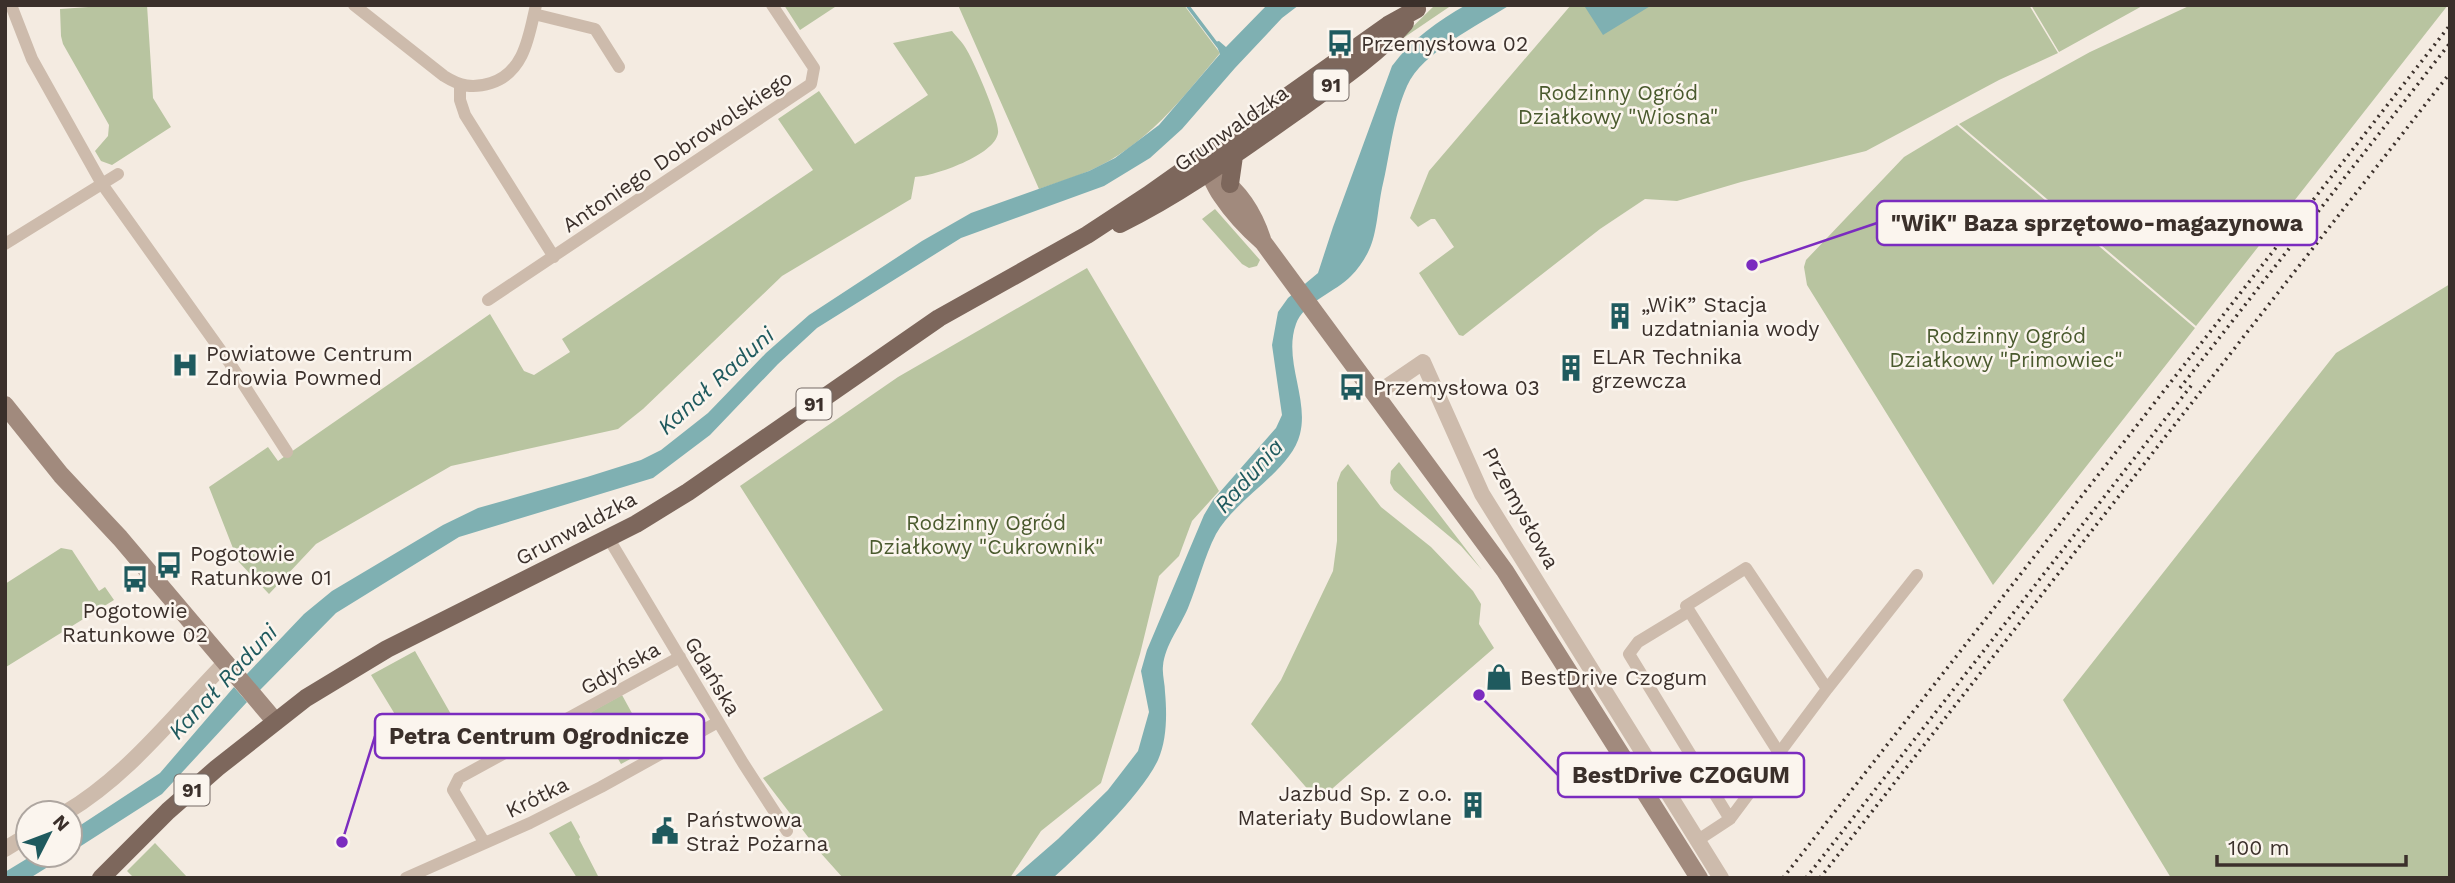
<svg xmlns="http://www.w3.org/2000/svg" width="2455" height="883" font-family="'Work Sans',sans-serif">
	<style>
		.green { fill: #b8c4a0 }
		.water { fill: #7fb0b2 }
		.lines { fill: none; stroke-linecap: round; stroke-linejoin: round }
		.stream { stroke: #7fb0b2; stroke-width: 3.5 }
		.minor { stroke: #cdbbac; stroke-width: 12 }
		.tertiary { stroke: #cdbbac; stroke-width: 16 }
		.secondary { stroke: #a18a7d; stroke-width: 18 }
		.primary { stroke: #7d675c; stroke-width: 18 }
		.rail { stroke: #3b302b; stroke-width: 3.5; stroke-dasharray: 2 5; stroke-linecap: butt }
		.labels { text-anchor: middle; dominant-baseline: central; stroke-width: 5; stroke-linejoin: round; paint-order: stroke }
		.shield { fill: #fbf5ee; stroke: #756b66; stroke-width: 2 }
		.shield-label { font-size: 19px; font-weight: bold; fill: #3b302b }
		.poi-label { font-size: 21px; fill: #3b302b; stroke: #fbf5ee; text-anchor: start }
		.park-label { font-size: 21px; fill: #4a5a2e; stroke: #fbf5ee }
		.street-label { font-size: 21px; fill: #3b302b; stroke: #fbf5ee }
		.water-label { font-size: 23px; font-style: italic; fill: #1f5a5e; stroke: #fbf5ee }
		.leader { fill: none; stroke: #7b2cbf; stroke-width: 2.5 }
		.callout-dot { fill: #7b2cbf; stroke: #fbf5ee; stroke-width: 2.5 }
		.callout { fill: #fbf5ee; stroke: #7b2cbf; stroke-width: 2.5 }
		.callout-label { font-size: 23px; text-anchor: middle; font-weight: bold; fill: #3b302b }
	</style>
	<rect width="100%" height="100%" fill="#f4ebe1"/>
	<!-- green -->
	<path class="green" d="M117,5H147L153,98L171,127L112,165L101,161L95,151L108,136L109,125L63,44L61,36L60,9Z
		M784,5H838L800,30Z
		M958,5H1184L1220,53C1182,99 1146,146 1089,171C1073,178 1055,183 1039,189Z
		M1435,5H1452L1396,43Z
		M1571,5H2029L2058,53L1999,80L1866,151L1741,182L1677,201L1645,199L1600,229L1463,336L1459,335L1419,273L1454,247L1435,219H1431L1418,227L1410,218L1429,171Z
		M2031,5H2144L2059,52Z
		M2191,5H2448L2196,326L1959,124L2090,52Z
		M952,31C956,36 962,42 965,47C973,59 1000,121 998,133C995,155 935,176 915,177L911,199L782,276L643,409L618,429L451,466L316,544L269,594L238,561L209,487L268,447L278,461L490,314L524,371L534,375L570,352L562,339L813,170L778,119L819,91L855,144L928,95L893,43Z
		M1957,125L2195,328L1993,585L1807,285L1804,267L1806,260L1904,157Z
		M1215,209L1260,260L1257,266L1249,268L1242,264L1202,219Z
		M1087,268L1219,491L1192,521L1179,556L1159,576L1140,654L1101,783L1041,831L1010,878H843L818,850L763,778L883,710L740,486L898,377Z
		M2450,284V878H2171L2063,700L2336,353Z
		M1399,462L1482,570L1461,546L1394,490L1390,483L1391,471Z
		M1348,464L1381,507L1431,547L1473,591L1481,604L1479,624L1494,648L1318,801L1251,724L1281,680L1333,571L1337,541V483L1341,472Z
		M61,548L72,550L99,591L105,587L114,600L6,667L5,584Z
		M415,651L452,716L410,739L371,675Z
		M622,695L651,748L621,764L591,712Z
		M571,821L580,837L579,839L599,878H577L549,833Z
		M155,843L187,877L134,878L127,871Z"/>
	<!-- water -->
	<path class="water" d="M1267,5H1299L1282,18L1235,68L1182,129L1150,158L1104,186L961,238L817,328L778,364L710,435L653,478L459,537L336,613L260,690L246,675L304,614L332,591L443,525L478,508L587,477L641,460L661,450L708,413L766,353L809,315L922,241L971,213L1089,171L1115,158L1159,125L1220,54L1215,42L1219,41L1226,47Z
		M1466,5H1510C1479,25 1422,52 1407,86C1393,117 1390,155 1382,188C1378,207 1377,234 1369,250C1365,259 1358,269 1351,276C1337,291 1303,303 1296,324C1283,360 1309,398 1300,434C1291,471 1236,498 1216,534C1204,557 1198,584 1188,608C1180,627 1165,645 1163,666C1162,674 1165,684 1165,692C1167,714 1167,740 1158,760C1141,796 1083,851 1053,878H1013L1058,839L1108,790L1138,751L1149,712L1141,671L1147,650L1204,515L1213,500L1276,428L1282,415L1272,345L1278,312L1288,298L1318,273L1333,227L1392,66C1412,39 1438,21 1466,5Z
		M1587,5H1652L1603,35L1585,7Z
		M234,687L247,702L162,794L70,853V832L160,773Z
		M33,855H67L30,878H5V872Z"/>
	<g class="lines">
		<!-- stream -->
		<path class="stream" d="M1187,5L1218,46"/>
		<!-- minor -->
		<path class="minor" d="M11,5L32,59L102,184L229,362L287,452
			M354,5L444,76C460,86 472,89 491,83C525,72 529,35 536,5
			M534,14L595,29L619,67
			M460,85V100L465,115L554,257
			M5,244L118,174
			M488,300L811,84L814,68L772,5
			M609,539L743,763L787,831
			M1689,611L1638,642L1629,654L1730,819
			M1779,753L1686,606L1746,568L1827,689
			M1698,840L1730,819L1827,689L1917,575
			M484,842L453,790L459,778L680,657
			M406,878L530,823L601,787L718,722"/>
		<!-- tertiary -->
		<path class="tertiary" d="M1376,394L1423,362L1482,494L1721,878
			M65,813C129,775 174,715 226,662
			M5,849L28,835"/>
		<!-- secondary -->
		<path class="secondary" d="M1202,160C1210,171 1213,184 1221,195C1233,213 1247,228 1263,242L1505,571L1699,878
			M1219,177C1240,192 1254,215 1262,239
			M5,405L61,475L120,538L275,721"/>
		<!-- primary -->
		<path class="primary" d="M1230,184L1234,156
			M1120,224C1183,193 1240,151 1297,111C1334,84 1375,57 1405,23
			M101,878L168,811L217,768L306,698L387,649L636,524L688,492L939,318L1087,235L1148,195L1388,25L1417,9"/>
		<!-- rail -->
		<path class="rail" d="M2180,388L2450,43
			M1783,878L2450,25
			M1806,878L2194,382
			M1820,878L2450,73"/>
	</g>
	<!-- icons -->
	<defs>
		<symbol id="bus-bare" viewBox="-9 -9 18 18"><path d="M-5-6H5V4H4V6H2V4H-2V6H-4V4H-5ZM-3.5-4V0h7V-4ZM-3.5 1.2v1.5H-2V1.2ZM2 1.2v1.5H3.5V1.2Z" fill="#1f5a5e" stroke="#fbf5ee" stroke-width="2.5" paint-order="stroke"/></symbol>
		<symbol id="building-bare" viewBox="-9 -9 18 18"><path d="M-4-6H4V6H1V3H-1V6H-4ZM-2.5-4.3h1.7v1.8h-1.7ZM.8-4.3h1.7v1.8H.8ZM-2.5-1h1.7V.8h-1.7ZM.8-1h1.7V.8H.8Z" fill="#1f5a5e" stroke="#fbf5ee" stroke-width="2.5" paint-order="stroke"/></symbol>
		<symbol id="hospital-bare" viewBox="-9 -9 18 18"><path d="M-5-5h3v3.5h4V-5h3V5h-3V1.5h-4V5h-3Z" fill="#1f5a5e" stroke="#fbf5ee" stroke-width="2.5" paint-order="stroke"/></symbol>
		<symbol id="shop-bare" viewBox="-9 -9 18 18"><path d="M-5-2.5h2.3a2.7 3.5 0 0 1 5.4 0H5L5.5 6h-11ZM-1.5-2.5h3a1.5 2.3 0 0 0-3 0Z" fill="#1f5a5e" stroke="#fbf5ee" stroke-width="2.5" paint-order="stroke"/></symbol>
		<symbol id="civic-bare" viewBox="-9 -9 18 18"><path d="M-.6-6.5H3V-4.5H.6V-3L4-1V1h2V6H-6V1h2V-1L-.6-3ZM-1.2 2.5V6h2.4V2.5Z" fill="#1f5a5e" stroke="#fbf5ee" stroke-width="2.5" paint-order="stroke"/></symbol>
	</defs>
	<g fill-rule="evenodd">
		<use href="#bus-bare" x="1321" y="24" width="38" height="38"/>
		<use href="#building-bare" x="1601" y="297" width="38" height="38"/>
		<use href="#hospital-bare" x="166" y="346" width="38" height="38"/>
		<use href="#building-bare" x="1552" y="349" width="38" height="38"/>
		<use href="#bus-bare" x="1333" y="368" width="38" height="38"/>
		<use href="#bus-bare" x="150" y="546" width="38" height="38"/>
		<use href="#bus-bare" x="116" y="560" width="38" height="38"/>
		<use href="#shop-bare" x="1480" y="658" width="38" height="38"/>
		<use href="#building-bare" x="1454" y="786" width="38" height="38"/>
		<use href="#civic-bare" x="646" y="812" width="38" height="38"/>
	</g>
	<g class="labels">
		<!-- shield labels -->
		<g class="shield">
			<rect x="1313.5" y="69.5" width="35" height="31" rx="5"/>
			<rect x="796.5" y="388.5" width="35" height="31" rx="5"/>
			<rect x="174.5" y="774.5" width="35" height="31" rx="5"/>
		</g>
		<g class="shield-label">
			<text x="1331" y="85">91</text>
			<text x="814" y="404">91</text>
			<text x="192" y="790">91</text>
		</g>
		<!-- poi labels -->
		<g class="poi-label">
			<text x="1361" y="43">Przemysłowa 02</text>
			<text x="1641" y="304">„WiK” Stacja<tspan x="1641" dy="24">uzdatniania wody</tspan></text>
			<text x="206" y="353">Powiatowe Centrum<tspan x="206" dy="24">Zdrowia Powmed</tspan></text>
			<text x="1592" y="356">ELAR Technika<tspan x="1592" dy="24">grzewcza</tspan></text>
			<text x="1373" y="387">Przemysłowa 03</text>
			<text x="190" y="553">Pogotowie<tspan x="190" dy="24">Ratunkowe 01</tspan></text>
			<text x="135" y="610" text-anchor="middle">Pogotowie<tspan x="135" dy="24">Ratunkowe 02</tspan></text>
			<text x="1520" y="677">BestDrive Czogum</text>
			<text x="1452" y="793" text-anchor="end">Jazbud Sp. z o.o.<tspan x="1452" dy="24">Materiały Budowlane</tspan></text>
			<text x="686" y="819">Państwowa<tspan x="686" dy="24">Straż Pożarna</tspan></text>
		</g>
		<!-- park labels -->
		<g class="park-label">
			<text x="1618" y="92">Rodzinny Ogród<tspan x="1618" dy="24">Działkowy "Wiosna"</tspan></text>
			<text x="2006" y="335">Rodzinny Ogród<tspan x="2006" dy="24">Działkowy "Primowiec"</tspan></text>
			<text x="986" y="522">Rodzinny Ogród<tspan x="986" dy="24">Działkowy "Cukrownik"</tspan></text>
		</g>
		<!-- street labels -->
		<g class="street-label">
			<text transform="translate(1231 128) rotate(-35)">Grunwaldzka</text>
			<text transform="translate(677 151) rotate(-34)">Antoniego Dobrowolskiego</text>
			<text transform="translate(1521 508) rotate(61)">Przemysłowa</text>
			<text transform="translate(576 528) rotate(-28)">Grunwaldzka</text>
			<text transform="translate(620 668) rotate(-29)">Gdyńska</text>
			<text transform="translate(713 676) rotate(59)">Gdańska</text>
			<text transform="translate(537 797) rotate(-26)">Krótka</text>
		</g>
		<!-- water labels -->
		<g class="water-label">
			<text transform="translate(716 381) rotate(-42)">Kanał Raduni</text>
			<text transform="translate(1249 476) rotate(-48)">Radunia</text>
			<text transform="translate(223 682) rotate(-47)">Kanał Raduni</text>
		</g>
	</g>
	<!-- callouts -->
	<path class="leader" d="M1752 265L1877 223M342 842L375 736M1479 695L1558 775"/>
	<g class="callout-dot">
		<circle cx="1752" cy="265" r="7"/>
		<circle cx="342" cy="842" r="7"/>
		<circle cx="1479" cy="695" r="7"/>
	</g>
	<g class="callout">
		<rect x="1877" y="201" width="440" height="44" rx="7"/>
		<rect x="375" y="714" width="329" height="44" rx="7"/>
		<rect x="1558" y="753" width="246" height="44" rx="7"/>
	</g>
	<g class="callout-label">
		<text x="2097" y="231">"WiK" Baza sprzętowo-magazynowa</text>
		<text x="539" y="744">Petra Centrum Ogrodnicze</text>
		<text x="1681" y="783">BestDrive CZOGUM</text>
	</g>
	<!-- border -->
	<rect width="2455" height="883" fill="none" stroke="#3b302b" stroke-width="14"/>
	<!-- north arrow -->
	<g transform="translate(49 834) rotate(48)"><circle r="33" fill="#fbf5ee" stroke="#aea6a0" stroke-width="2"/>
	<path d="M0-5L12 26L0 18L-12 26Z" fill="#1f5a5e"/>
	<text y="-10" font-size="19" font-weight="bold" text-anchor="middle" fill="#3b302b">N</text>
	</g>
	<!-- scale -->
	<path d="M2217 855v10h189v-10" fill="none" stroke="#3b302b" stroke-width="3.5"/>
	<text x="2228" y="855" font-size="21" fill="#3b302b" stroke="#fbf5ee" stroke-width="5" paint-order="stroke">100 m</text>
</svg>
